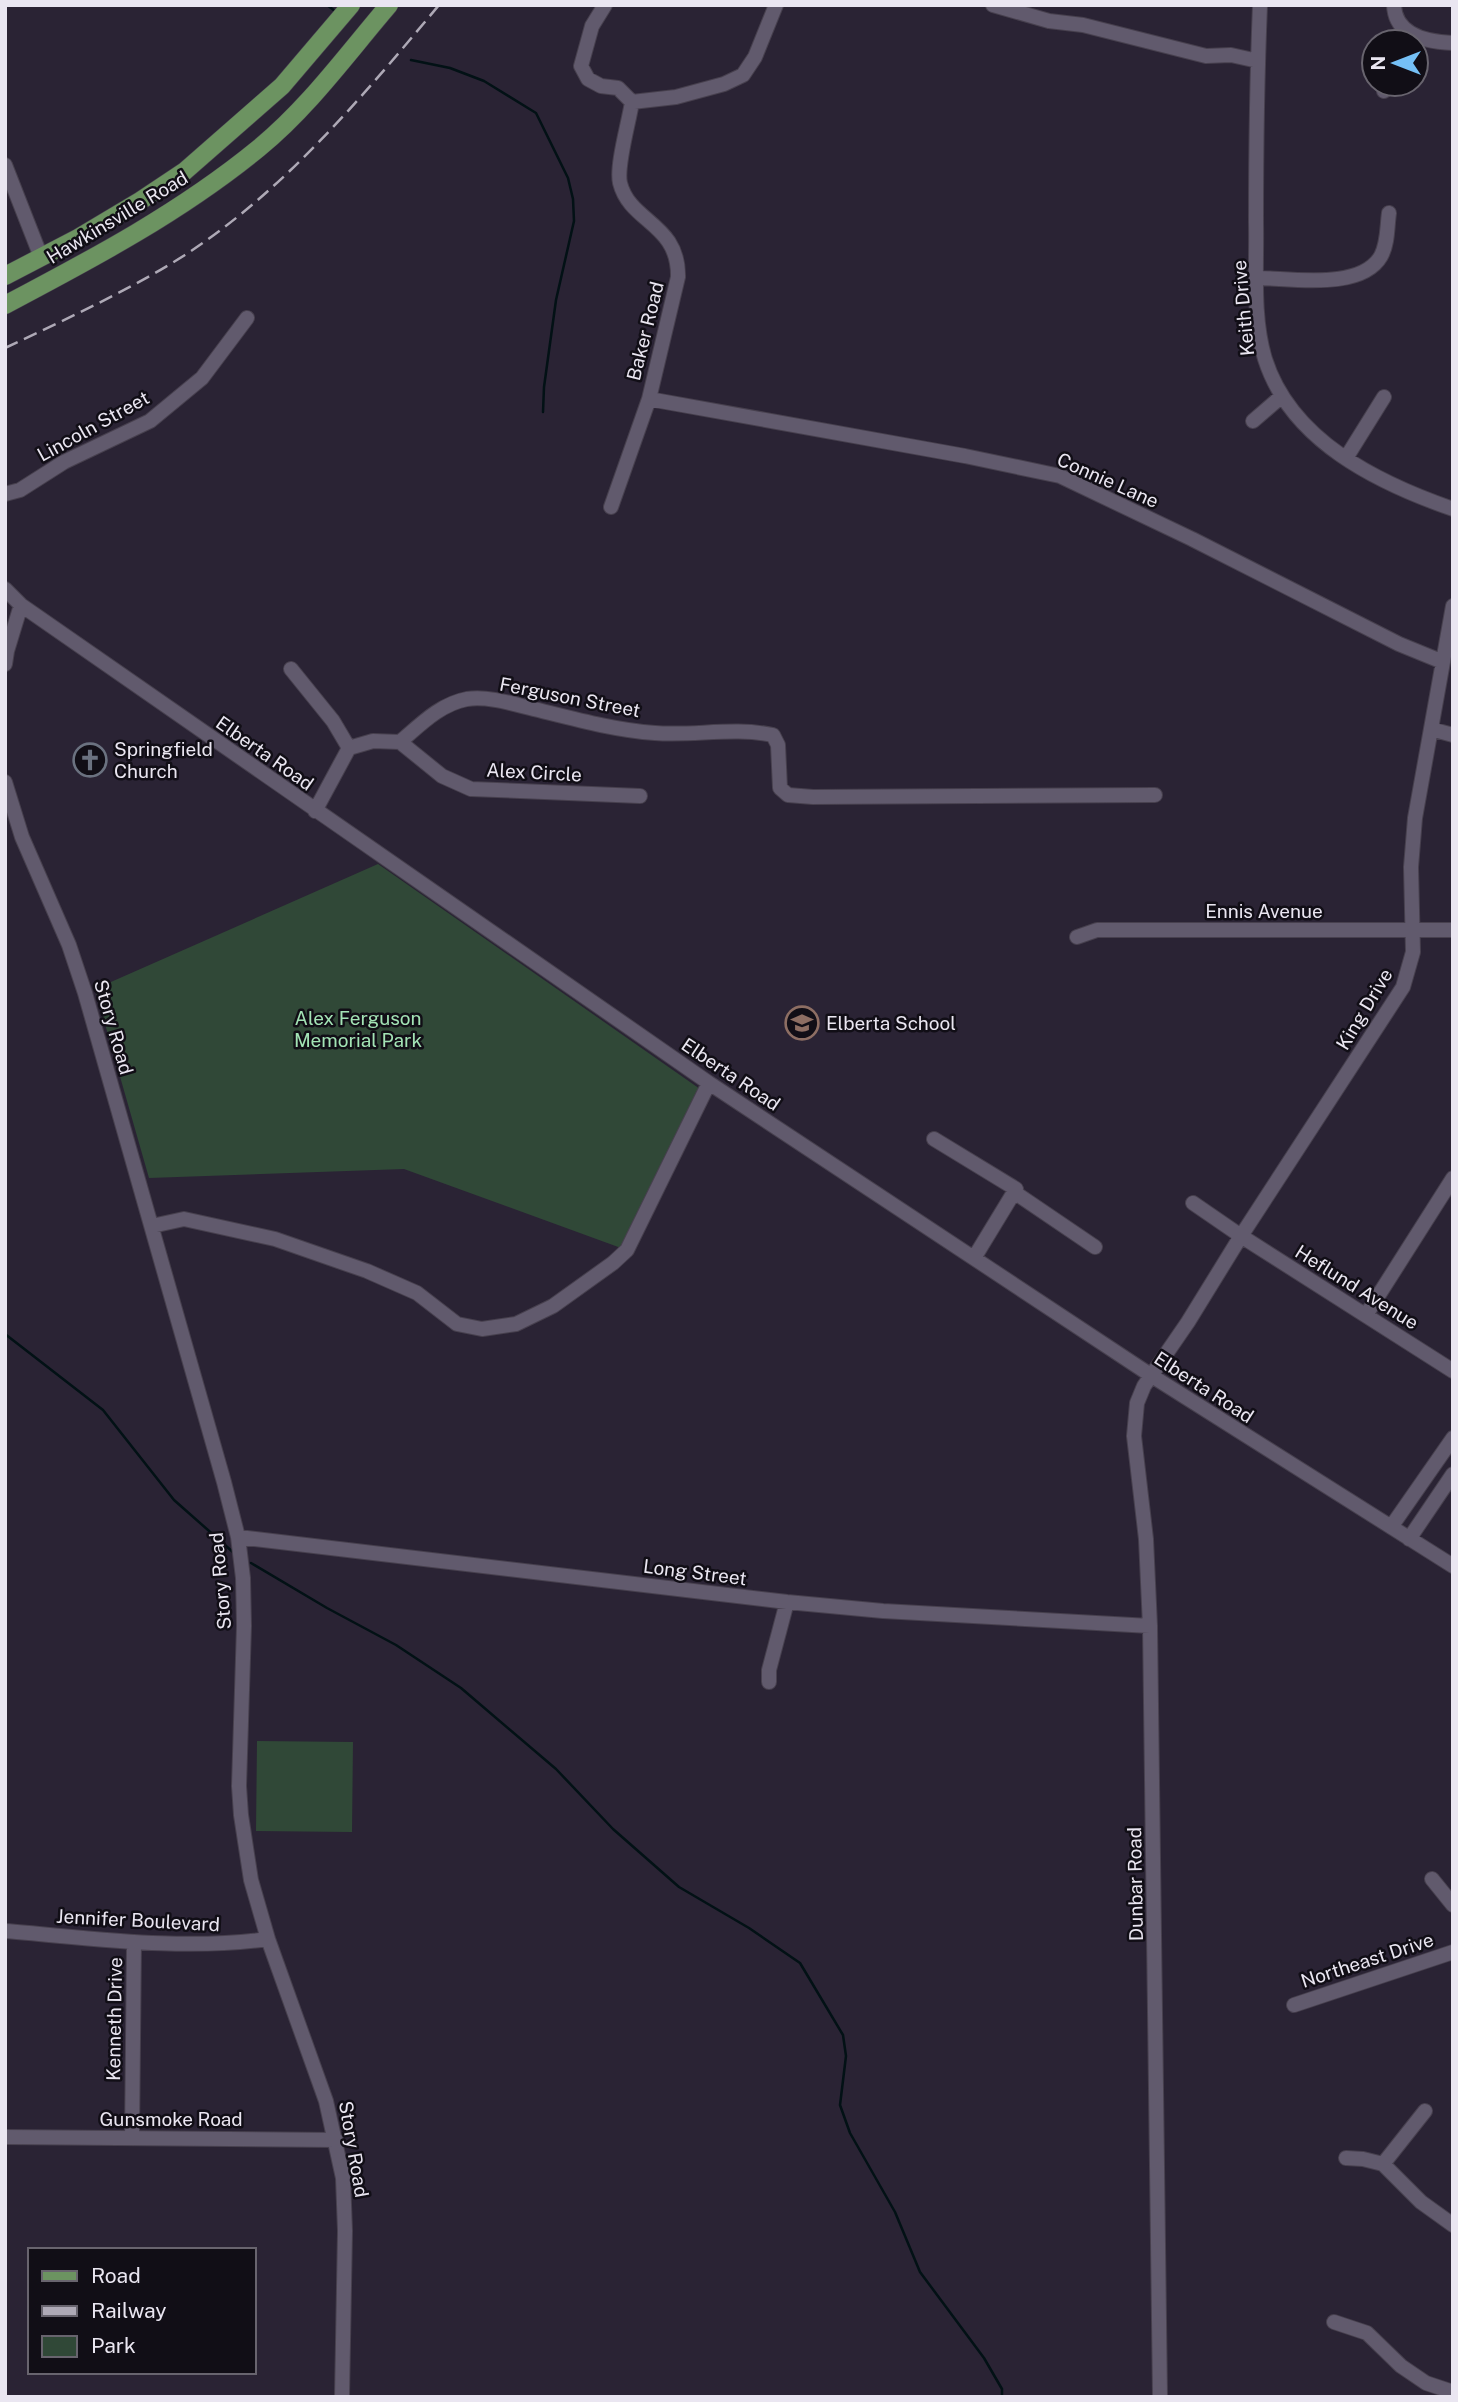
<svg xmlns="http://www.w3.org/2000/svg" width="1458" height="2402" font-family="'Public Sans',sans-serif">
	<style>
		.green { fill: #304837 }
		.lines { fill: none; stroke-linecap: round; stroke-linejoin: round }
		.stream { stroke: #021115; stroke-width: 2.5 }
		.minor-casing { stroke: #47404e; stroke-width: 16 }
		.major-casing { stroke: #47404e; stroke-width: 19 }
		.minor { stroke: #615a6d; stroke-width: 14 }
		.major { stroke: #6c9361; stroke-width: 18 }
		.rail { stroke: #aea9b6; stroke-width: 2.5; stroke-dasharray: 14 7; stroke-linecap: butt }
		.labels { text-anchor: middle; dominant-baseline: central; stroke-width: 5; stroke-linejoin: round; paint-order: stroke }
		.street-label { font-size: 19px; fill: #eae6f1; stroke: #110e16 }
		.poi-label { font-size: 19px; fill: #eae6f1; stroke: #110e16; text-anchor: start }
		.park-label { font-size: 19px; fill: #a3e3b5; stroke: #110e16 }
	</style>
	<rect width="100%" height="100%" fill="#2a2334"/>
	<!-- green -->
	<path class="green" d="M378,864L700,1089L621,1248L404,1169L149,1178L95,989Z
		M257,1741L353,1742L352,1832L256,1831Z"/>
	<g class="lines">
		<!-- stream -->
		<path class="stream" d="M327,5L335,11
			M411,60L450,68L484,81L536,113L568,178L573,199L574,221L556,300L544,387L543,412
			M5,1334L103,1410L174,1500L234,1553
			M251,1563L327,1608L396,1645L461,1688L556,1769L613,1829L679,1887L749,1928L800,1963L843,2035L846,2056L840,2105L850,2133L895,2212L920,2272L984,2358L1002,2389V2397"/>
		<defs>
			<path id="minor" d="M605,5L592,26L581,66L588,79L601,86L618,88L632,102C629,122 616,166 620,183C630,223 679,223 678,277L649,399L611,507
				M993,5L1049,21L1083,25L1206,56L1231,55L1258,61
				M1260,5C1257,78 1256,150 1256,222C1257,266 1252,317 1265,359C1291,441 1378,483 1453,509
				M1394,5C1395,36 1428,42 1453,43
				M1384,91L1386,84
				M632,102L676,97L724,84L743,75L755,57L776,5
				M5,165L41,257
				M1257,278C1290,278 1361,291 1381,256C1388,243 1387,227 1389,213
				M649,399L965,456L1060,476L1192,539L1399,644L1443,662
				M1253,421L1282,396
				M1346,458L1384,397
				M5,494L20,490L64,462L150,421L202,378L247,318
				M5,589L21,605L709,1083L1152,1376L1453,1566
				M5,664L7,651L21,605
				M291,669L333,721L349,748
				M1431,729L1453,735
				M400,742L442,776L471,789L640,796
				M5,782L22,837L69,945L85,993L224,1482L238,1537L243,1578L244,1626L239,1786L241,1815L251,1880L268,1939L326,2101L343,2178L345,2231L342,2397
				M315,811L349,748L373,741L400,742C420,725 440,704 467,699C487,696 510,703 530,708C571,718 613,730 655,733C694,736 734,727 773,735L778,745L780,788L788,795L813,797L1155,795
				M1077,937L1097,930H1453
				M934,1139L1016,1189L974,1258
				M1014,1192L1095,1247
				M1193,1203L1241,1236L1453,1371
				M152,1226L184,1219L275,1239L367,1271L417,1293L457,1324L482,1329L516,1324L553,1306L613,1263L627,1250L709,1083
				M1366,1315L1453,1178
				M1391,1527L1453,1438
				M238,1537L787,1602L883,1611L1150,1626
				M1409,1539L1453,1474
				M769,1682V1670L787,1602
				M1432,1879L1453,1905
				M5,1931C92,1938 181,1951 268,1939
				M1294,2005L1453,1952
				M5,2137L336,2140
				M132,2138L134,1942
				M1346,2158L1363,2159L1383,2164L1421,2202L1453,2225
				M1383,2164L1425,2111
				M1334,2322L1367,2333L1401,2366L1426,2383L1453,2392
				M1160,2397L1150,1626L1146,1539L1134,1436L1137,1403L1144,1386L1188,1322L1241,1236L1403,987L1413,952L1411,867L1415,818L1453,606"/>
			<path id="major" d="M5,276L78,238L140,201L185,171L282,86L351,5
				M5,305C94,258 181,212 259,148C309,107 347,54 389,5"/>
		</defs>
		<!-- minor casing -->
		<use href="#minor" class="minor-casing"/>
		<!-- major casing -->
		<use href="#major" class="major-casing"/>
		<!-- minor -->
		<use href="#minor" class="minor"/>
		<!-- major -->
		<use href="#major" class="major"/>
		<!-- rail -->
		<path class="rail" d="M5,348C66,319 128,291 185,255C285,190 363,96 439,5"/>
	</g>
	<!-- icons -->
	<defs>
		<symbol id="church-ring" viewBox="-11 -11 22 22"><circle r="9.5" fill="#110e16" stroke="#6b7280" stroke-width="1.5"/><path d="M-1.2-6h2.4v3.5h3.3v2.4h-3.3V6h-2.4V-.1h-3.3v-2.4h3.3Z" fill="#6b7280"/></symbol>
		<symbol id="school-ring" viewBox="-11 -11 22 22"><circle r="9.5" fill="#110e16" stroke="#8d6e63" stroke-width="1.5"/><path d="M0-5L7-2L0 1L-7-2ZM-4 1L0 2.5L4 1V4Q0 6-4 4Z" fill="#8d6e63"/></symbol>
	</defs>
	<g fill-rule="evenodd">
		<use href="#church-ring" x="71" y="741" width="38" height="38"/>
		<use href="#school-ring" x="783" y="1004" width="38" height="38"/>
	</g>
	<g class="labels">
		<!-- street labels -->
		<g class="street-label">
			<text transform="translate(117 217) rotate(-31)">Hawkinsville Road</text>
			<text transform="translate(1243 308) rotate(-95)">Keith Drive</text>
			<text transform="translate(645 331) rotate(-76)">Baker Road</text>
			<text transform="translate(93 426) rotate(-29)">Lincoln Street</text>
			<text transform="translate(1108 480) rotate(24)">Connie Lane</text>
			<text transform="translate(570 697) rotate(11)">Ferguson Street</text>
			<text transform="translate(265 753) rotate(35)">Elberta Road</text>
			<text transform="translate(534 772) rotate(3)">Alex Circle</text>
			<text x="1264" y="911">Ennis Avenue</text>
			<text transform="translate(1364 1009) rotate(-59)">King Drive</text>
			<text transform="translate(114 1027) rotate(74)">Story Road</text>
			<text transform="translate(731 1074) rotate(34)">Elberta Road</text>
			<text transform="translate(1357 1287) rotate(32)">Heflund Avenue</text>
			<text transform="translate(1204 1387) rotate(33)">Elberta Road</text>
			<text transform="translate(695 1572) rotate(7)">Long Street</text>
			<text transform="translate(220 1581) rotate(-95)">Story Road</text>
			<text transform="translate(1135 1884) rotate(-91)">Dunbar Road</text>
			<text transform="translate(138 1920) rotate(3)">Jennifer Boulevard</text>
			<text transform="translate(1367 1960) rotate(-18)">Northeast Drive</text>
			<text transform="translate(114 2019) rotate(-89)">Kenneth Drive</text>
			<text x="171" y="2119">Gunsmoke Road</text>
			<text transform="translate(354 2149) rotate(80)">Story Road</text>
		</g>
		<!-- poi labels -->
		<g class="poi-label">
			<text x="114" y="749">Springfield<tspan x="114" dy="22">Church</tspan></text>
			<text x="826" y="1023">Elberta School</text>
		</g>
		<!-- park labels -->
		<g class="park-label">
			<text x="358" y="1018">Alex Ferguson<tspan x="358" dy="22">Memorial Park</tspan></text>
		</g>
	</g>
	<!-- border -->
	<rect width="1458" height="2402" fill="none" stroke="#eae6f1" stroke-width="14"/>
	<!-- legend -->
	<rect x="28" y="2248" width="228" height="126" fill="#110e16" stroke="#68646e" stroke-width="2"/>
	<rect x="42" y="2271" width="35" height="10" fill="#6c9361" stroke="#68646e" stroke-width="2"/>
	<text x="91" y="2283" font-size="21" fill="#eae6f1">Road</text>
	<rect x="42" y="2306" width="35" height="10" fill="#aea9b6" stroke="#68646e" stroke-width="2"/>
	<text x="91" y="2318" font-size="21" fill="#eae6f1">Railway</text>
	<rect x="42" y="2336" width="35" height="21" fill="#304837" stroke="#68646e" stroke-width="2"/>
	<text x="91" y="2353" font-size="21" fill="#eae6f1">Park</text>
	<!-- north arrow -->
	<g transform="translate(1395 63) rotate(270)"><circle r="33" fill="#110e16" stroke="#68646e" stroke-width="2"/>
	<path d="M0-5L12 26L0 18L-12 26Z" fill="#75c0f6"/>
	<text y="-10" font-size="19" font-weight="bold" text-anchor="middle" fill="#eae6f1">N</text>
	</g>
</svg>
